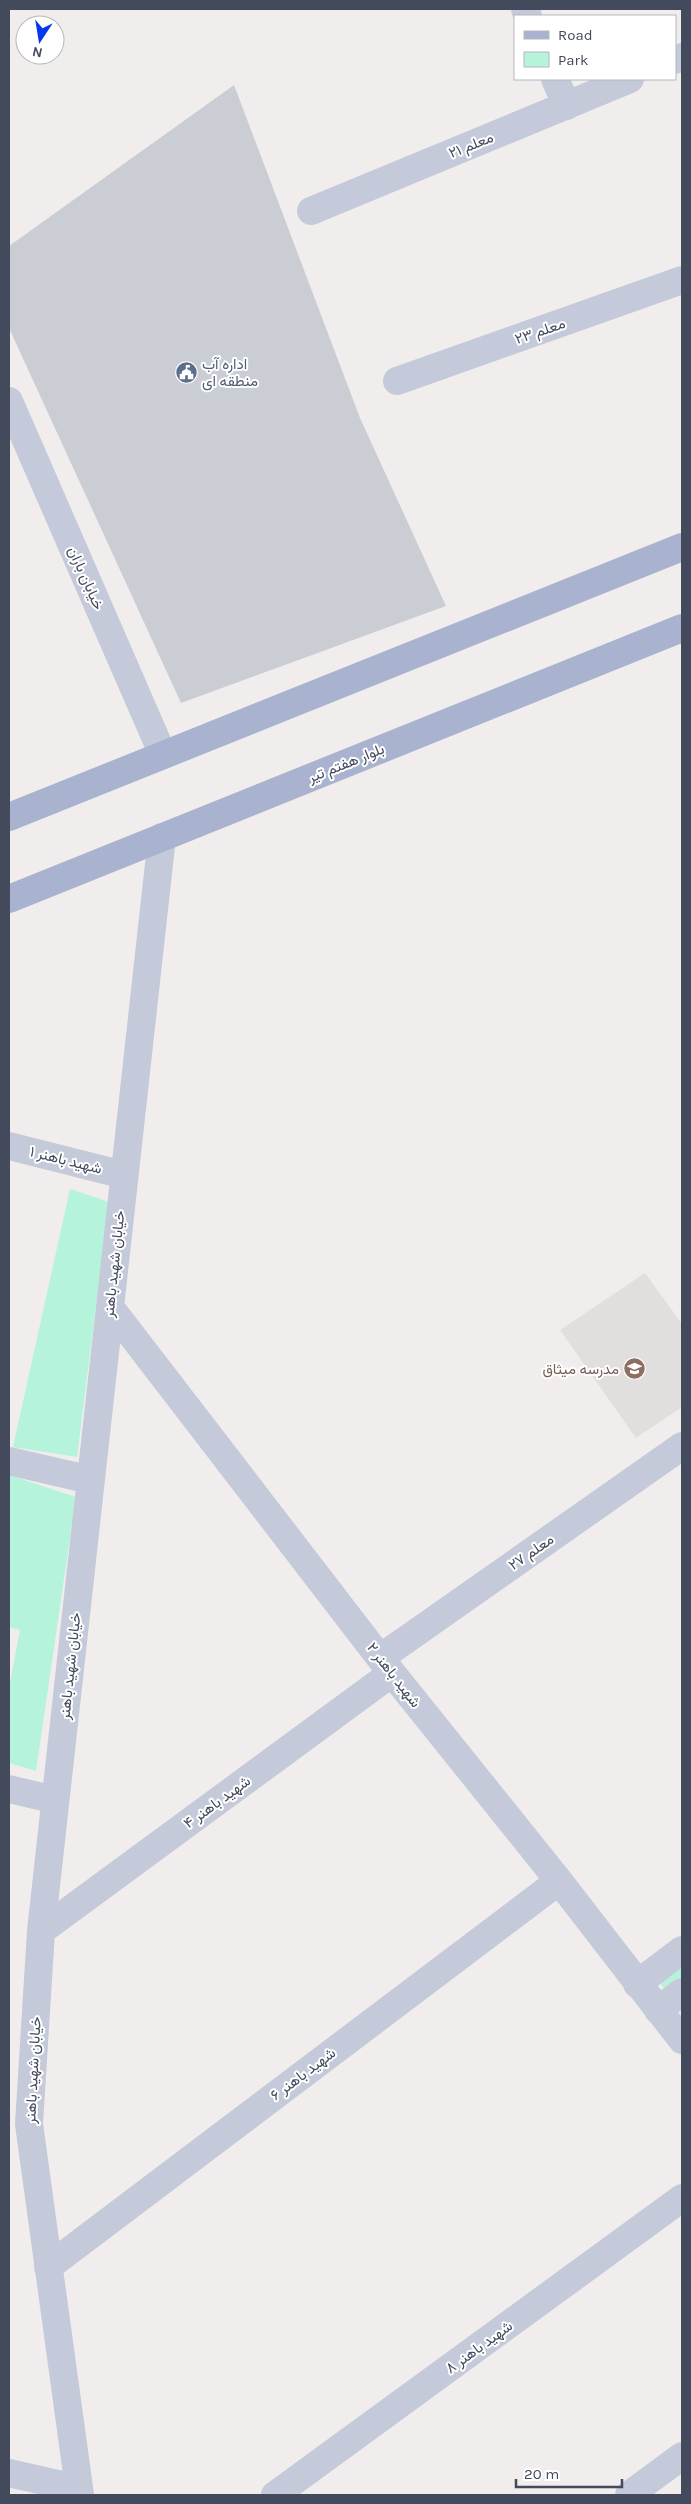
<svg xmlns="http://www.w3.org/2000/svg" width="691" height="2504" font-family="Karla,Vazirmatn,sans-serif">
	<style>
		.education { fill: #e1dede }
		.green { fill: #b5f3db }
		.building { fill: #cbcdd5 }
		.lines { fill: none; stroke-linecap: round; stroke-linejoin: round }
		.minor { stroke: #c4cad9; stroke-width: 28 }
		.primary { stroke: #a9b3cf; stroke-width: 28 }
		.labels { text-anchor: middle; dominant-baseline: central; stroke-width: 4; stroke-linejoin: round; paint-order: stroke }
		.street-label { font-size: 15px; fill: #434a5c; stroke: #fff }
		.service-label { font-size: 15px; fill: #4e5e75; stroke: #fff; text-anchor: start }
		.education-label { font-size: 15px; fill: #785e54; stroke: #fff; text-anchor: end }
	</style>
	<rect width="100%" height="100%" fill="#f0edec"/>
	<!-- education -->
	<path class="education" d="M645,1273L682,1324V1407L636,1438L560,1330Z"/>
	<!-- green -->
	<path class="green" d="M70,1189L109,1202L77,1457L13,1447Z
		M9,1475L76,1497L36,1771L9,1763V1688L20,1630L9,1627Z
		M682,1956V1985L670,1995L654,1977Z"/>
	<!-- building -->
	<path class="building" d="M234,85L360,418L446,606L181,703L9,328V246Z"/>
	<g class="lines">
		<!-- minor -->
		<path class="minor" d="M525,9L528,16
			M675,60L682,57
			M555,79L567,106
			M311,211L630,79
			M397,381L682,280
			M9,401L163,755
			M9,1146L124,1175
			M110,1307L380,1658L559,1881L682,2040
			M9,1461L91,1480
			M380,1658L682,1446
			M9,1789L55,1800
			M41,1931L392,1673
			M637,1984L682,1950
			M658,2010L682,1992
			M48,2267L559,1881
			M9,2473L79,2489
			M80,2495L29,2124L41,1931L162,837
			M275,2495L682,2198
			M629,2495L682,2456"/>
		<!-- primary -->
		<path class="primary" d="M9,817L682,547
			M9,899L682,628"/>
	</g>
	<!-- icons -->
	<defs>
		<symbol id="civic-disc" viewBox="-11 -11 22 22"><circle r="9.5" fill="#5c6f8a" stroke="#fff"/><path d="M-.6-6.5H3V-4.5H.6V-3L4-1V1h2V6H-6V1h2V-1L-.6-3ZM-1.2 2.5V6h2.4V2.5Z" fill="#fff"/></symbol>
		<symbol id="school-disc" viewBox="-11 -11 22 22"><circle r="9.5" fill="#8d6e63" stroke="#fff"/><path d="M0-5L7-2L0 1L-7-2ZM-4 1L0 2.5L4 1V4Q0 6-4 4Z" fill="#fff"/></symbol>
	</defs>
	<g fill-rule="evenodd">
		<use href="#civic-disc" x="174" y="360" width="25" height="25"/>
		<use href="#school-disc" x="622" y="1356" width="25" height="25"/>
	</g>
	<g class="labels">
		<!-- street labels -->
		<g class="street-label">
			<text transform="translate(471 145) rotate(-22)">معلم ۲۱</text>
			<text transform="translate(540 331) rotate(-19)">معلم ۲۳</text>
			<text transform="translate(86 578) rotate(66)">خیابان باران</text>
			<text transform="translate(346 763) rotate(-22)">بلوار هفتم تیر</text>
			<text transform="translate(66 1160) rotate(14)">شهید باهنر ۱</text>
			<text transform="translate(114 1264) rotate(-84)">خیابان شهید باهنر</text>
			<text transform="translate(531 1552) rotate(-35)">معلم ۲۷</text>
			<text transform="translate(70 1666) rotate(-84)">خیابان شهید باهنر</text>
			<text transform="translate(394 1675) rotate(52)">شهید باهنر ۲</text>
			<text transform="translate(217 1802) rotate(-36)">شهید باهنر ۴</text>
			<text transform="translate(33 2070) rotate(-87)">خیابان شهید باهنر</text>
			<text transform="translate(303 2074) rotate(-37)">شهید باهنر ۶</text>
			<text transform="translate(479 2347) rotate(-36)">شهید باهنر ۸</text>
		</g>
		<!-- service labels -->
		<g class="service-label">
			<text x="202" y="364">اداره آب<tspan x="202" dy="17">منطقه ای</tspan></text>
		</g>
		<!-- education labels -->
		<g class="education-label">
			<text x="619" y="1369">مدرسه میثاق</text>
		</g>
	</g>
	<!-- border -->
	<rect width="691" height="2504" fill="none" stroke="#434a5c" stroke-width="20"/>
	<!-- legend -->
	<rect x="514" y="15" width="162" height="65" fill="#ffffff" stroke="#b4b7be"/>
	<rect x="524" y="31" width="25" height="8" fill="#a9b3cf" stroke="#b4b7be"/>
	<text x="558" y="40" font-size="15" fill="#434a5c">Road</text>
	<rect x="524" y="52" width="25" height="15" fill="#b5f3db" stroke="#b4b7be"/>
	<text x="558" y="65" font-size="15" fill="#434a5c">Park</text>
	<!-- north arrow -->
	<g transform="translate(40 40) rotate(192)"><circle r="24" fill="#ffffff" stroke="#b4b7be"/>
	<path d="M0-4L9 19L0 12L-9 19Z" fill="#0637f0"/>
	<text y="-8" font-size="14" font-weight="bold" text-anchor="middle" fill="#434a5c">N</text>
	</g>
	<!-- scale -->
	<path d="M516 2479v8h106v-8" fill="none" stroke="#434a5c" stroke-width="2.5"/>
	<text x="524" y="2479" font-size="15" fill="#434a5c" stroke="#ffffff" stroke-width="4" paint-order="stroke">20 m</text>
</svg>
